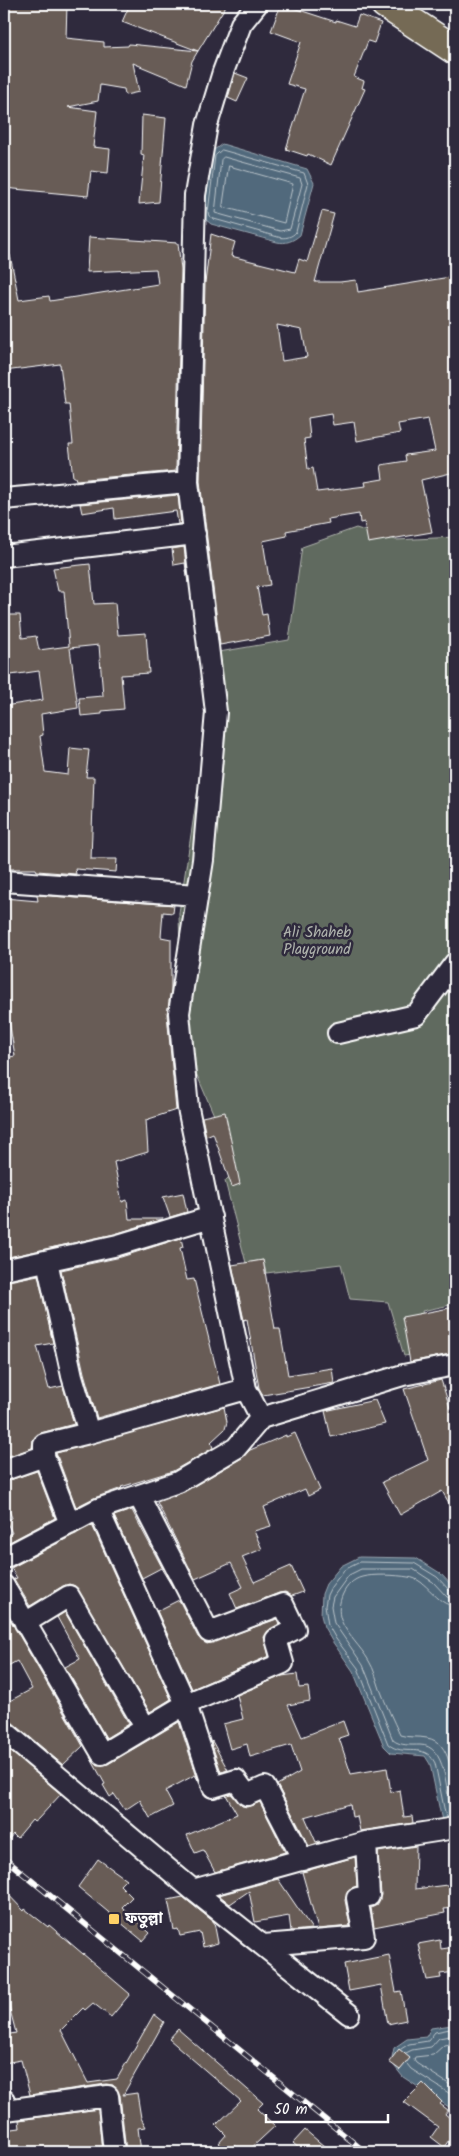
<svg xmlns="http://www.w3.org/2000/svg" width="459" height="2156" font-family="Kalam,'Noto Sans Bengali',sans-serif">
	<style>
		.green { fill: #606a5e; stroke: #b0b4ae }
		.water { fill: #51697b; stroke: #97a5b0 }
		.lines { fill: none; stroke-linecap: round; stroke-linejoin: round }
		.shore { stroke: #b9c3ca; stroke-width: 1 }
		.building { fill: #685c57; stroke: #fff; fill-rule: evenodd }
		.minor-casing { stroke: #fff; stroke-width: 24 }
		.highway-casing { stroke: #fff; stroke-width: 31 }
		.minor { stroke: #2f2a3d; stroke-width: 20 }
		.highway { stroke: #756a55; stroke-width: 28 }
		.rail-casing { stroke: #fff; stroke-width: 5.5 }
		.rail { stroke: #2f2a3d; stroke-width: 4; stroke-dasharray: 11; stroke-linecap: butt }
		.poi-dot { fill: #ffd166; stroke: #2f2a3d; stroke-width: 2 }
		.labels { text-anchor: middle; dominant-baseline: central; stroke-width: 5; stroke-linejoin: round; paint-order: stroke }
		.park-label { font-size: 15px; fill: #b0b4ae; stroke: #2f2a3d }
		.poi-label { font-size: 15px; font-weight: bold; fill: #fff; stroke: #2f2a3d; text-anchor: start }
	</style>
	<rect width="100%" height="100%" fill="#2f2a3d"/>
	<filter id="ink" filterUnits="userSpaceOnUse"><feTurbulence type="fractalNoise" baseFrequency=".02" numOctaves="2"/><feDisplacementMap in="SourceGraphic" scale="10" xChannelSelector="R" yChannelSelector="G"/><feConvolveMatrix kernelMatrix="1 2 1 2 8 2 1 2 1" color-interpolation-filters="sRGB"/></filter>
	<g filter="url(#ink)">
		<!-- green -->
		<path class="green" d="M356,528L396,540L455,537V1304L422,1311L431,1352L404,1356L388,1302L350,1299L341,1264L266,1273L263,1260L246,1263L225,1181L237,1169L182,1040L179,913L219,652L289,640L302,547Z"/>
		<!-- water -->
		<path class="water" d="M222,144L307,169L314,183L300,235C293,241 286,244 277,242L211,224L205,219L203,213L210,153Z
			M359,1557L416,1558L440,1573L455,1589V1822L442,1821L430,1764L425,1756L391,1753L384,1746L353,1671L332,1641L324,1627L321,1615L322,1594L326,1584L341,1566Z
			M455,2013V2111L403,2077L391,2062L394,2048L407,2039L426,2037L431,2028L452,2025L450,2014Z"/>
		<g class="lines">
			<!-- shore -->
			<path class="shore" d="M222,150L304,173L308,184L296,232C292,237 285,239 278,237L214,219L209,216L208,212L215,156Z
				M224,157L300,178L302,184L290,229L280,231L215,213L221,160Z
				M229,166L293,184L284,223L223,207Z
				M455,1599L447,1597L433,1582L413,1569H361L349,1575L333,1597L331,1606L334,1623L363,1665L393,1740C400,1746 411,1745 420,1745C446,1745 446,1789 450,1809L455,1811
				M455,1606C435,1605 428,1579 408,1577C397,1575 372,1574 362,1577C345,1581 335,1604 341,1620C347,1635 361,1647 369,1661C374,1669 377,1680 380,1689C386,1705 393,1720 400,1735C408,1738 418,1736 427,1738C452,1742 451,1777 455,1795
				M449,1817H446L445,1813L435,1763C424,1741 404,1758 388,1744L358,1668L336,1639L328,1625L325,1606L327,1595L331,1587L344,1570L360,1562L414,1563L437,1577L450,1591L455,1592
				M455,2043L444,2045L433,2055L415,2057L414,2060L416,2063L455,2088
				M401,2049L409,2044L428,2041L435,2032L455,2028
				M406,2053L412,2050L431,2047L439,2038L455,2035
				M407,2064L411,2069L455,2097"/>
		</g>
		<!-- building -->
		<path class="building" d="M4,4H67L66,38L104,42V47L128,46L129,44L198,51L192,61L186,85L133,63L139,92L125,95L124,89L100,85L98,101L68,107L97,111L93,147L110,149L108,173L91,171L88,196L4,188Z
			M130,4H227L198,51L122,22Z
			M281,4L336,22V20L355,26L359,15L381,23L374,43L368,41L354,77L364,81L362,88L365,89L331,165L308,154L307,156L286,149L305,89L287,84L301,42L271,31Z
			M235,73L248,78L237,102L228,98Z
			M142,115L166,118L159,202L139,204L144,155L141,154Z
			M322,211L334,214L315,282H340L356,280L358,292L450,277L455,274V472L421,480L432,532L368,543L364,522L360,523L359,514L328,519L329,523L286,531L287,536L263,541L270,585L257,587L262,615L267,614L270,636L220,645L200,481L205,283L211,234L235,242L231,256L295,272L299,259L307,262ZM277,325L302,330L307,357L282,361ZM331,414L333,425L354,422L357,441L400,433L398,424L428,419L435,451L405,455L406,461L381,465L383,479L365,482L366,486L317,492L313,468L308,469L304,439L310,438L308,418Z
			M89,237L178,243L181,270L176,471L76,480L75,477H73L69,444H73L69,404H65L60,364L4,371V255H10L19,300L49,296L50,301L158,284L156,269L87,272Z
			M178,495L181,524H178L176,511L115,519L114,508L82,513L80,504Z
			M184,547L188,583L185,563L174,565L172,549Z
			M90,564L94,604L115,603L118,635L146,633L149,673L121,675L124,709L102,711V714L81,716L79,698L103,696L99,645L70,648L78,708L41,714L43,735L40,736L45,772L68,775L70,748L89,750L86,777H94L91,859H117L116,872L75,869L76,874L37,871L36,869H4V706L43,700L39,671L4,676V615H20L22,638L36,636L39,650L69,646L64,591H58L53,568Z
			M37,895L174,905L173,913L163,912L161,937L171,939V990L167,1014L176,1110L146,1120L148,1152L114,1162L122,1202L127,1200L129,1219H163L115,1234L4,1258V1058L15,1056L4,991V963L8,962L4,947V898L38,901Z
			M225,1112L240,1184L232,1187L213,1133L206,1136L202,1117Z
			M183,1193L187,1212L170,1217L163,1197Z
			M181,1238L183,1247L180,1248L187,1280L194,1279L220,1384L97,1418L84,1373L61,1270L121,1257Z
			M263,1260L275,1329H280L288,1375L332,1368L334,1383L263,1395L259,1388L247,1319L244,1320L232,1265Z
			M38,1275L53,1343L37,1346L49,1389L63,1386L74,1424L41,1433L33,1439L32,1448L4,1458V1282Z
			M455,1307V1353L410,1362L402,1317Z
			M441,1380L455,1423V1513L442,1491L400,1515L382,1482L428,1460L404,1389Z
			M375,1400L385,1424L331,1437L325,1411Z
			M224,1407L227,1422L225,1429L211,1442L213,1448L173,1471L121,1487L122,1488L94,1498L76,1507L56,1453Z
			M295,1433L320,1490L308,1496L305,1489L264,1507L271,1526L254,1531L262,1549L242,1557L254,1582L291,1566L303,1592L292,1596L285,1592L279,1593L237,1609L230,1593L243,1587L231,1563L195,1579L157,1502L184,1492L242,1458L250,1450L286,1435V1437Z
			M37,1471L55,1518L4,1545V1536L12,1533L6,1521L12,1518L4,1498V1482Z
			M132,1510L138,1522L173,1588L161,1568L142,1578L114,1516Z
			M92,1525L171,1699L150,1712L75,1586L69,1584L63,1586L30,1606L14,1579L17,1578L11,1568Z
			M179,1600L198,1637L207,1644L277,1619L279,1624L270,1629L264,1637L269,1656L192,1689L157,1611Z
			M4,1609L83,1746L63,1765L12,1722L4,1719V1704L32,1689L17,1661L4,1668Z
			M65,1612L129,1724L106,1738L65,1667L80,1659L57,1617Z
			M297,1674L299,1688L308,1687L310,1701L288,1705L302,1737L343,1721L348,1735L339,1738L351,1774L387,1768L391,1792L400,1790L404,1817L412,1816L413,1823L360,1831L357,1816L352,1817L350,1804L305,1817L316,1842L319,1841L320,1842L309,1846L277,1785L300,1772L291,1745L250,1757L247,1744L230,1749L223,1724L243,1719L237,1695L282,1676Z
			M179,1722L198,1780L195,1775L165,1791L173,1806L150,1818L140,1800L125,1810L114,1794L110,1797L103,1785L105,1784L90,1757L97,1765L108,1764Z
			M212,1741L228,1770L221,1772L211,1742Z
			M4,1746L61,1794L38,1819L34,1822L32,1820L17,1838L13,1834L4,1845Z
			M231,1794L242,1806L247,1807L260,1802L285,1852L215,1872L203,1850L195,1853L187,1835L237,1814L226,1795Z
			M416,1846L415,1889L455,1884V1908L444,1909L445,1913L374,1927L371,1908L377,1905L381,1895L378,1852Z
			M355,1857L357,1886L349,1889L345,1900L350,1926L318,1929L302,1872Z
			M98,1859L126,1879L120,1885L132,1897L122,1907L150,1933L143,1941L78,1887Z
			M278,1879L312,1929L291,1931L289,1916L255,1922L249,1891L230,1904L219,1895Z
			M4,1890L24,1911L25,1909L48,1927L49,1925L130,1994L111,2017L93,2003L85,2010L83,2008L61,2030L88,2083L117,2079L154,2014L164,2022L123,2095L137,2093L141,2118L146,2127L138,2128L141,2152H126L120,2095L113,2085L106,2084L30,2095L21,2060L4,2063V2035L16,2033L4,1987Z
			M183,1897L214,1922L218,1943L203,1947L200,1932L180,1936L178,1929L174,1930L168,1900Z
			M440,1940L441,1949L455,1947V1972L440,1974L441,1978L427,1980L418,1944Z
			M389,1955L396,1992L401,1991L406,2020L388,2024L381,1985L349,1991L344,1964Z
			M178,2029L263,2103L257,2109L275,2126L247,2152H241L234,2145L228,2152L219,2143L226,2135L216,2125L241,2101L169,2039Z
			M399,2049L410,2058L400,2070L389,2062Z
			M423,2083L442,2102L440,2104L448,2110L445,2114L455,2122V2145L449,2140L444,2147L431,2137L438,2127L404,2102Z
			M98,2109L102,2152H86V2148L60,2152H55V2150L38,2152H4V2130L20,2128L19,2120Z
			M305,2130L331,2152H303L293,2143Z"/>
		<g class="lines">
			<defs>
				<path id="minor" d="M257,4L241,24L223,72L207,125L195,195L188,482L216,712L203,860L179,1013L188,1108L246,1389L261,1418
					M4,499L188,482
					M4,556L195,534
					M4,881L197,895
					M338,1033L416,1015L455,963
					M47,1261L72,1376L89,1433L246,1389
					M4,1270L118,1245L211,1217
					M44,1456L70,1524
					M4,1470L44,1456V1444L89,1433
					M98,1509L186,1704L213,1787L236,1780L247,1795L265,1787L303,1860
					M4,1558L98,1509L178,1482L236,1448L261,1418L403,1375L455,1365
					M4,1586L102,1754L186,1704L283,1663L276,1639L295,1629L283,1604L209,1632L139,1496
					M25,1623L69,1596L145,1727
					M4,1731L193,1890L366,1842L455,1828
					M193,1890L349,2014
					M263,1945L364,1937L357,1898L369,1896L366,1842
					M4,2100L6,2110L108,2096L114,2152"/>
				<path id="highway" d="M385,4L455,50"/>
			</defs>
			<!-- minor casing -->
			<use href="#minor" class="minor-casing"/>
			<!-- highway casing -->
			<use href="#highway" class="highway-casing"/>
			<!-- minor -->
			<use href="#minor" class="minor"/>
			<!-- highway -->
			<use href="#highway" class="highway"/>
			<defs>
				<path id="rail" d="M4,1858L365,2152"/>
			</defs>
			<!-- rail casing -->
			<use href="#rail" class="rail-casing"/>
			<!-- rail -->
			<use href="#rail" class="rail"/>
		</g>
	</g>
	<!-- markers -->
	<rect class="poi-dot" x="108" y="1913" width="12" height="12" rx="2.5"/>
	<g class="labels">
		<!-- park labels -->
		<g class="park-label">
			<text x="317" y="933">Ali Shaheb<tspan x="317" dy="17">Playground</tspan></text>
		</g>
		<!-- poi labels -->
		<g class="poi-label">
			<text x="125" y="1919">ফতুল্লা</text>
		</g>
	</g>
	<!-- margin -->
	<rect width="459" height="2156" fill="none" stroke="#2f2a3d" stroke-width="20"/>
	<rect x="10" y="10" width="439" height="2136" fill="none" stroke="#fff" stroke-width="2" filter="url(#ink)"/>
	<!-- scale -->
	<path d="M266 2114v8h122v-8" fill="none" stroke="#ffffff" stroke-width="2.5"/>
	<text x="274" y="2114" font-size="15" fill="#ffffff" stroke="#2f2a3d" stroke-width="4" paint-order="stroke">50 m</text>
</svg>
